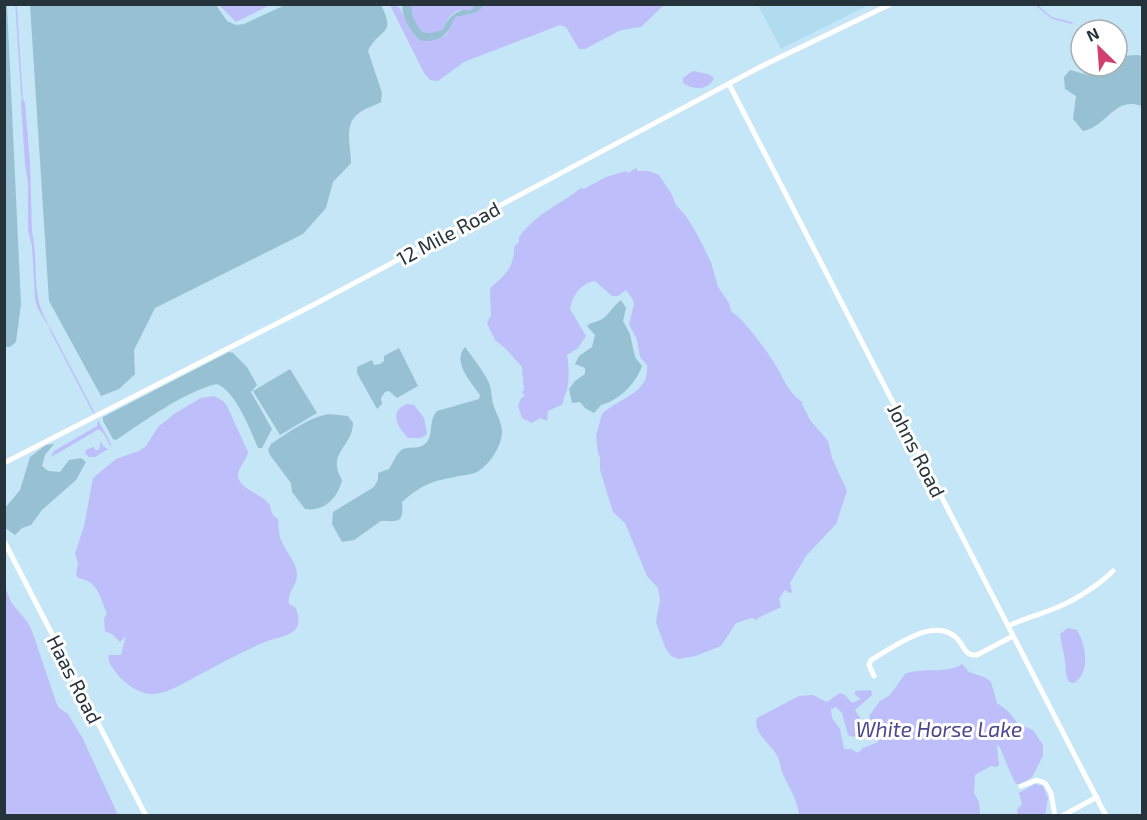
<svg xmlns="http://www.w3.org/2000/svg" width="1147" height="820" font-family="'Exo 2',sans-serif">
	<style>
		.built { fill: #b1dcf0 }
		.green { fill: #97c0d3 }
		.water { fill: #bdbefa }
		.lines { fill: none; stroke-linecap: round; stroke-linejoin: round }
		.stream { stroke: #bdbefa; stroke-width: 1.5 }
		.minor { stroke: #fff; stroke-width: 5 }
		.labels { text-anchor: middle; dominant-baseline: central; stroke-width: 6; stroke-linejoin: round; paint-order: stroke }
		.street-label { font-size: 20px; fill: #26333a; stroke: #fff }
		.water-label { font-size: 21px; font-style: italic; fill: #4b478d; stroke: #fff }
	</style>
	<rect width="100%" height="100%" fill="#c4e6f6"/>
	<!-- built -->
	<path class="built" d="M758,5H869L781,49Z"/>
	<!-- green -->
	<path class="green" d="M7,5L21,304L16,342L10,347H4V5Z
		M30,5H216L227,21L236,25L244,24L285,5H381C397,36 379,28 368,51L382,93L381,102C374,106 365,108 359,113C343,124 351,147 351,163L333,182L326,208L303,234L155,308L134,350L135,374L119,389L101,396L49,301Z
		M402,5H412C411,18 416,21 423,32L442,30C450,15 456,10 473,8V5H485L478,12L458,17C446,32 444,44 420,41C410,30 403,21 402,5Z
		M1138,55L1142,56V106C1114,96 1109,125 1083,131L1073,119L1076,96L1065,89L1064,77L1070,70L1088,75L1104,66H1117V57L1119,56Z
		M621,300L626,308L623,321L630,334L635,357L642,366C635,385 619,400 601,405L594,413L585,408L580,402L572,403L569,389L575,381L585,374V368L575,364L579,356L592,347L595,335L587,326C592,321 596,323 602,319C608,316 613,306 621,300Z
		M465,347C473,358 482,369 488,381C492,389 491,396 493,404C495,411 499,417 501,425C506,440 491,464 477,472C471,475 462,475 455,477C431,481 420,486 402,502C404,524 398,521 381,521L354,540L342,542L332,524L333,512L374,487L378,480V473L389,469C393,463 397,452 403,449C410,446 419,450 426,443C434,435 428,421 437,411L479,399L480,395C470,381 452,362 465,347Z
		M399,348L418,386L397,398L389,391L385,392L381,398L382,404L377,409L357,373V367L372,360L374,365L380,364L384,361V356Z
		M229,352L233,353L247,367L257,385L251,392L272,429L262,448H258C250,429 236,392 217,384C185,391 143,422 116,440L113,439L103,421V417Z
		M290,369L317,413L280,435L253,391Z
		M328,414L348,416L353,423C352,448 326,453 342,480C338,498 324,512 305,509L292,492L291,483L270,455L268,450L271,444C289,432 306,419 328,414Z
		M54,444L45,455L42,466L48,471L60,472L69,460L81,458L86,462L76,480L42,510L31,525L22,528L15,535L5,528V508L20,490L30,457L46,445Z"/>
	<!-- water -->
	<path class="water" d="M219,5H270L236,22Z
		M390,5L399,7C412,29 413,53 446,35L456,16C466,16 477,14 485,5H664L641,27L621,30L585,49H579L566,27L560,25L464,62L438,81L430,80L424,73Z
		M412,5H473L474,8L469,11C455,6 448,18 442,30C437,31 432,34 427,33C417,32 411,14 412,5Z
		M693,71L708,74L714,78C708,91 693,90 683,83V78Z
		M22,97L25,103L30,163L32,232C37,253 34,276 38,298C40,310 46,319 50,329L37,307L35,298L32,246L28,230V183L25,164L21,103Z
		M636,168L638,171H648L659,175L671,193L676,205L686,216L697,234L711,262L718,287L729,303L731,311C745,321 763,346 773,361C783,376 787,392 802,402V404L810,420L828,441L832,458L847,491L836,524L806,556L790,583L792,592L789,593L785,590L779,599L781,607L758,618V620L751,618L736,623L721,646L695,656L679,659L671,656L665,647L656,622L660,600L658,588L647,576L625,523L613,512L600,470V458L598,453L596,436L602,414C618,398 650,394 647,365L640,357L637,340L629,324L634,304L633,300L626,290L618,296H612L595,281C581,283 572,296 570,309L586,336L578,348L567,355C569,366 570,385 565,395C564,398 563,401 563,404L548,411L547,421L540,418L532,423L522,418L518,406L521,398L525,396L522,392L524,390L522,367L506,349L495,340L487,323L491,315L490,288C503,277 515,268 514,247L519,242V237C539,211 557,207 581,188L584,189L606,177L626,171L628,173Z
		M214,396L223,401L227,406L248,452C247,459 239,467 238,474C237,488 260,493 268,503C273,509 269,514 278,519C279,527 278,535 282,542C286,552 296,562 297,573C298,586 287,590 289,604L296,608C298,616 301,623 295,630C288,637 274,638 265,642C241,652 218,665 195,677C182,684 168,693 153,694C141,695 124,683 118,675C113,668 107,663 109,655H121L126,636L120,642L112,634L105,631L104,618L107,614C100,598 99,581 78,578L76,574L78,563L75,554L84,526L93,478L116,459L139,451L146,446L158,427L174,414L201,398Z
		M407,404L414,405L424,418L427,434L421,438H408C398,428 388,411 407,404Z
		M98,420L111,444V447L104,434L99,429L51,457L54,451L97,426Z
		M101,441L103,446L108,449L95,457H89L85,453L86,450L93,447L96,450H99Z
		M5,587L11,602L28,623L32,631L56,702L59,708L68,714L83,739L118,815H5Z
		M1068,628L1077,630C1086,645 1091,672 1074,683L1069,682C1065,674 1066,668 1065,661C1064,652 1061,644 1060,634Z
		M962,664L969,672L984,677L991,682L997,703L1009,712L1018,724L1033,730L1043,745V756L1032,777L1021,784H1016C1008,770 1006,760 999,746L997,745L999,765L996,767L991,766L975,775L974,793L979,802L980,815H799C798,800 788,786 782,772C780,766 780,759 776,754C770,744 752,731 757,718L799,696L813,695L827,702L840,693L845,695L852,703L861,699L854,694L856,691L871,690L872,695L855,710C860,718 866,725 866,735L862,739L859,735L853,737L848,735L842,713L836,707L831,709L832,718L840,729L844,749H851L858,753L863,748L878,742V738L869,716L880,701L890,695L905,674C921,667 951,674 962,664Z
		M1035,784L1043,786L1048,798L1045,815H1018L1017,810L1022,804L1019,793Z"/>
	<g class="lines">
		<!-- stream -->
		<path class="stream" d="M16,4L22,97
			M1035,4L1052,18L1072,23
			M50,329L94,413"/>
		<!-- minor -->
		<path class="minor" d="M729,84L1106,816
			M4,463L315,304L764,65L891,4
			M4,541L146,816
			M1008,626C1021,620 1035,616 1048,611C1069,604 1097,587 1113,571
			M874,676L869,665L871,660C894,647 938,612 960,642C965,649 966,656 977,655L1013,636
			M1021,786L1037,780L1045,783L1051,793L1055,816
			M1062,816L1097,797"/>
	</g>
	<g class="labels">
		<!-- street labels -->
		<g class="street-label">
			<text transform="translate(448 233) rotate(-28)">12 Mile Road</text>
			<text transform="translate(917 450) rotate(63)">Johns Road</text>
			<text transform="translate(75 679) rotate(63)">Haas Road</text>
		</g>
		<!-- water labels -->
		<g class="water-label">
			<text x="939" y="728">White Horse Lake</text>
		</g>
	</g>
	<!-- border -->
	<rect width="1147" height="820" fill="none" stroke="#26333a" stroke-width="12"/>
	<!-- north arrow -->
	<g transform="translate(1099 48) rotate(335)"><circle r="28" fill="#ffffff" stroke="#a8adb0" stroke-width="1.5"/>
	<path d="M0-4.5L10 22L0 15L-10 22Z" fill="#cf416c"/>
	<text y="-9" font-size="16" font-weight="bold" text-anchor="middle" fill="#26333a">N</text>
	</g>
</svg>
